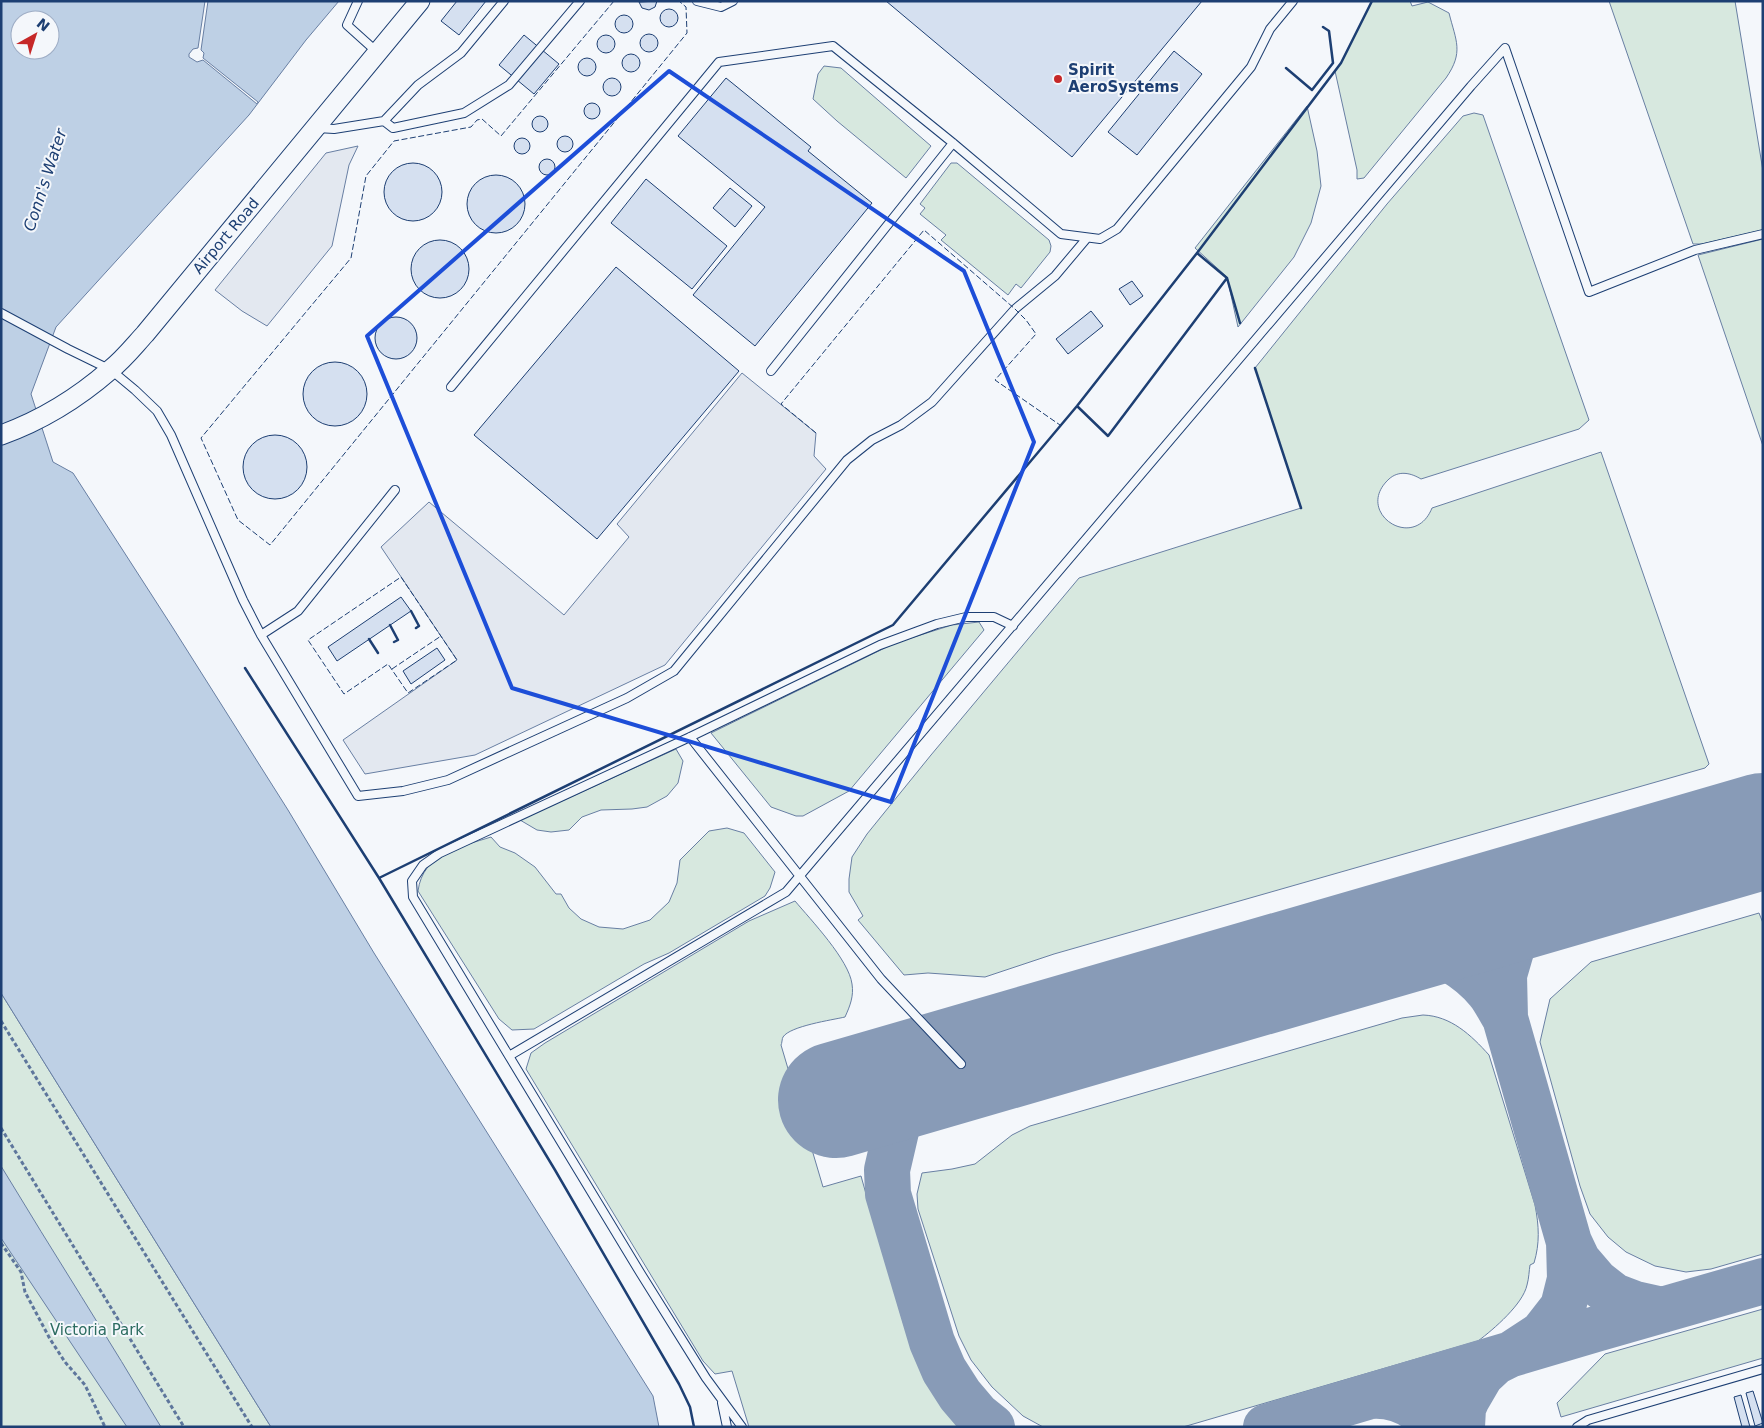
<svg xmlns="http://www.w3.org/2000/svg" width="1764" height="1428" font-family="'DejaVu Sans',sans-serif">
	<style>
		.green { fill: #d7e8df; stroke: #687fa3 }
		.parking { fill: #e3e8f0; stroke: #687fa3 }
		.water { fill: #bed0e5; stroke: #687fa3; fill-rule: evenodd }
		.pier { fill: #f4f7fb; stroke: #687fa3 }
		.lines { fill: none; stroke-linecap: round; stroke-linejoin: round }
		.taxiway { stroke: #889bb7; stroke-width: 46 }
		.runway { stroke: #889bb7; stroke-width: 116 }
		.building { fill: #d5e0f0; stroke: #1d3f73 }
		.service-casing { stroke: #1d3f73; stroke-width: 10 }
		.tertiary-casing { stroke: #1d3f73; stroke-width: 21 }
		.path { stroke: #5e769c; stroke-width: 3; stroke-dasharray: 4 2.5; stroke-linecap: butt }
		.service { stroke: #f4f7fb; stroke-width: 8 }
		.tertiary { stroke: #f4f7fb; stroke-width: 19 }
		.fence { stroke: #1d3f73; stroke-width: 1; stroke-dasharray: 6 2.5; stroke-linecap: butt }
		.wall { stroke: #1d3f73; stroke-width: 2.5 }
		.marked { fill: none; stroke: #1d4ed8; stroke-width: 4; stroke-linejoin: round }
		.poi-dot { fill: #c62828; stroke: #f4f7fb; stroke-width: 2 }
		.labels { text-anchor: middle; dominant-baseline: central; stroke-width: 4; stroke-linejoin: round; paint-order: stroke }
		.poi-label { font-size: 15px; font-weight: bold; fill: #1d3f73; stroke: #f4f7fb; text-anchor: start }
		.street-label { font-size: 15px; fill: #1d3f73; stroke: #f4f7fb }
		.park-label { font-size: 15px; fill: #2c6c60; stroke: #f4f7fb }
		.water-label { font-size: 16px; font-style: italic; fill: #1d3f73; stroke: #f4f7fb }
	</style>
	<rect width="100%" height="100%" fill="#f4f7fb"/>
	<!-- green -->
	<path class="green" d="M1372,1H1410L1412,6L1428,2L1449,13C1456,41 1464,52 1446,78L1364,178L1357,179V170L1335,71L1341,63Z
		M1609,1H1735L1763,171V230L1702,244H1693Z
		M824,66L841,68L931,146L906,178L837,121L813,99L818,74Z
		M1307,106L1317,151L1321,186L1311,223L1294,257L1238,327L1227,277L1195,248Z
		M1474,113L1483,115L1589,420L1579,429L1421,479C1411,473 1399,470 1389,479C1353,512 1414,553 1432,508L1601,452L1709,764L1705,768L1054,954L985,977L928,973L904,975L858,920L863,916L849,892V879L852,857L867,834L931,755L1079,578L1301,508L1255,368L1387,204L1463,116Z
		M951,163H957L1049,240L1051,246L1050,252L1021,288L1016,284L1008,295L941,240L946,235L920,214L925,208L920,204Z
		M1763,239V446L1698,255Z
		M979,622L984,630L849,791L803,816H796L771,807L711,733L895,643L952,625Z
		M676,749L683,761L678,783L667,796L647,807L632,809L601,810L582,817L569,830L551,832L537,830L520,820Z
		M727,828L744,833L775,872L770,888L765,896L669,953L644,964L534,1029L512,1030L499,1019L418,891C423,853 460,847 491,837L500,847L515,853L535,867L556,894H561L569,908L581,919L599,927L623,929L650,920L669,902L677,883L680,860L709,831Z
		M795,901C811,920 849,960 852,984C854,996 850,1006 845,1017C832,1020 790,1026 783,1037C782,1038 782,1044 781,1045L823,1187L861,1176C871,1212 881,1247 892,1283C908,1339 918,1382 959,1427H749L732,1371L715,1374L703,1361L526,1069L531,1053L545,1043L749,921Z
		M1759,913L1763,923V1254L1711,1269L1686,1272L1655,1266L1626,1252L1608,1237L1590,1214L1580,1186L1540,1042L1550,999L1591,962Z
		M1,993L271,1427H1Z
		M1423,1015C1451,1016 1471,1035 1489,1055L1535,1205C1539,1226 1540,1243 1534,1263L1530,1265C1529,1271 1529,1278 1527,1285C1523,1304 1494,1329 1478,1341L1183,1427H1043L1023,1416L992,1387L971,1360L959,1336L918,1209L917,1194L922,1173L952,1169L975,1164L1012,1135L1030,1126L1402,1018Z
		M1763,1309V1358L1561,1417L1557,1403L1605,1354Z"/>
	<!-- parking -->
	<path class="parking" d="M358,146L349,165L332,246L267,326L242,311L215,290L326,153Z
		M742,373L816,433L814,456L826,469L665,665L475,755L365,774L343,740L457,660L381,547L429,502L564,615L629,537L617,524Z"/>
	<!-- water -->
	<path class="water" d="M1,1H339L306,40L249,115L56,327L31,394L53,462L73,473L173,628L288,810L374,953L653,1396L659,1427H271L1,993ZM20,20H50V50H20Z
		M1,1166C54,1254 109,1339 161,1427H127L1,1238Z"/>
	<!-- pier -->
	<path class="pier" d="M205,1H208L201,50L204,53L203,58L258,102L257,104L203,60L197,62L189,57V54L193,49L198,48Z"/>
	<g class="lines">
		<!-- taxiway -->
		<path class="taxiway" d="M1354,951C1372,948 1390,945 1409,946C1437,947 1471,970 1488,991C1495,999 1499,1009 1505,1018L1504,975L1513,944L1535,917L1556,898L1586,883
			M1505,1018L1569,1242L1578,1261L1596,1282L1614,1296L1635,1304L1662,1310
			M961,1064L931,1083L911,1103L897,1127L887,1170L888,1194L932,1342L944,1370L960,1395L977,1415L992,1427
			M1371,1396C1398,1394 1420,1407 1438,1427
			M1266,1427L1596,1329L1763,1281
			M1462,1427L1463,1408L1467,1399L1481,1375L1495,1362L1513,1353L1542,1334L1563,1307L1570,1279L1569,1242"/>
		<!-- runway -->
		<path class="runway" d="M836,1100L1763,831"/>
	</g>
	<!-- building -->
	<path class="building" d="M457,1H486L459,35L441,21Z
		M657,1L655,7L649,10L642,8L639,2Z
		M886,1H1202L1072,157Z
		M660 18a9 9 0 1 1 18 0a9 9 0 1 1-18 0Z
		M615 24a9 9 0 1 1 18 0a9 9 0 1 1-18 0Z
		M640 43a9 9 0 1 1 18 0a9 9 0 1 1-18 0Z
		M597 44a9 9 0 1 1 18 0a9 9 0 1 1-18 0Z
		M524,35L559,64L534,94L499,65Z
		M1174,51L1202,74L1137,155L1108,132Z
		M622 63a9 9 0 1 1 18 0a9 9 0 1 1-18 0Z
		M578 67a9 9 0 1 1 18 0a9 9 0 1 1-18 0Z
		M603 87a9 9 0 1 1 18 0a9 9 0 1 1-18 0Z
		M726,78L811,147L808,151L872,203L755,346L693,295L765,207L678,136Z
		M584 111a8 8 0 1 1 16 0a8 8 0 1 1-16 0Z
		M532 124a8 8 0 1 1 16 0a8 8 0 1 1-16 0Z
		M557 144a8 8 0 1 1 16 0a8 8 0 1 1-16 0Z
		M514 146a8 8 0 1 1 16 0a8 8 0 1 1-16 0Z
		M539 167a8 8 0 1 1 16 0a8 8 0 1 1-16 0Z
		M384 192a29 29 0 1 1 58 0a29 29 0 1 1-58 0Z
		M467 204a29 29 0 1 1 58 0a29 29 0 1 1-58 0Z
		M646,179L727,246L692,289L611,223Z
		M730,188L752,206L735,227L713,208Z
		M411 269a29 29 0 1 1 58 0a29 29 0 1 1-58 0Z
		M616,267L739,371L597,539L474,435Z
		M1132,281L1143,296L1130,305L1119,289Z
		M1091,311L1103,326L1068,354L1056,339Z
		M375 338a21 21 0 1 1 42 0a21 21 0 1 1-42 0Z
		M303 394a32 32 0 1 1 64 0a32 32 0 1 1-64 0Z
		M243 467a32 32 0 1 1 64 0a32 32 0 1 1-64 0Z
		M401,597L411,611L337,661L328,647Z
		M437,648L445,660L411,684L403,671Z
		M1753,1391L1763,1423L1755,1426L1746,1393Z
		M1741,1395L1750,1427H1742L1734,1397Z"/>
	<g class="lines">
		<defs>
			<path id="service" d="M358,1L347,25L377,52
				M697,1L721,7L733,1
				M384,121L393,128L464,113L509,85L580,1
				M317,128L334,129L384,121L418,85L461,53L504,1
				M1,313L68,349L111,370L135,390L157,411L171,435L243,600L261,635L358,796L403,791L448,780L627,698L674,671L847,460L872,440L901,425L932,402L1015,309L1055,276L1087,238
				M771,371L953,143
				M451,387L719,62L833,46L953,143L1061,234L1100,239L1117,229L1251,67L1270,29L1293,1
				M1013,626L994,617H966L937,624L880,645L690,737L440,853L423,865L412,881L413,897L509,1056L786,892L1471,86L1505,48L1589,292L1695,250L1763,234
				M261,635L298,611L395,490
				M690,737L881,979L961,1064
				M509,1056L641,1274L706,1378L742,1427
				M722,1403L727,1427
				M1577,1427L1588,1420L1763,1369"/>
			<path id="tertiary" d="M1,435C40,421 79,397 110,370C123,360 134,346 145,334L420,1"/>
		</defs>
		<!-- service casing -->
		<use href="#service" class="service-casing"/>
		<!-- tertiary casing -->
		<use href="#tertiary" class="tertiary-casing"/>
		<!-- path -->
		<path class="path" d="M1,1021L252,1427
			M1,1128L184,1427
			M1,1243L21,1272L25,1292L50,1339L65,1362L85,1385L105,1427"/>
		<!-- service -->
		<use href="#service" class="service"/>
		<!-- tertiary -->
		<use href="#tertiary" class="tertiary"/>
		<!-- fence -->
		<path class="fence" d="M614,1L501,136L482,119L477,120L471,127L394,141L366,176L351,258L201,438L238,520L270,545L687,33L686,7L679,1
			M816,433L781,404L924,230L1015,309L1026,320L1036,334L995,380L1060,425
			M401,577L457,660L408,693L388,664L344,694L308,640Z
			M392,669L441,636"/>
		<!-- wall -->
		<path class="wall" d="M1286,68L1312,90L1333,63L1329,31L1323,27
			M1197,253L1227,278
			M1255,368L1301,508
			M1077,406L1108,436L1227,278L1240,323
			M411,611L419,626L416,628
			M390,625L398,640L394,642
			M369,639L378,653
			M245,668L379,878L555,1170L679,1384L690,1407L694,1427
			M379,878L893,625L1077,406L1197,253L1341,63L1372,1"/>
	</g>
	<!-- marked area -->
	<path class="marked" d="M669,71L964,271L1034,442L891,802L512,688L367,336Z"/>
	<!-- markers -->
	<circle class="poi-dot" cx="1058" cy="79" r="5"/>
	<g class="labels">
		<!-- poi labels -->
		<g class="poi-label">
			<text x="1068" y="70">Spirit<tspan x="1068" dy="17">AeroSystems</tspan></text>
		</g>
		<!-- street labels -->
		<g class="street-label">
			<text transform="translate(226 236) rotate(-50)">Airport Road</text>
		</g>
		<!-- park labels -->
		<g class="park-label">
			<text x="97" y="1330">Victoria Park</text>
		</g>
		<!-- water labels -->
		<g class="water-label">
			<text transform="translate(45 180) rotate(-72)">Conn's Water</text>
		</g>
	</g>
	<!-- border -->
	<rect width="1764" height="1428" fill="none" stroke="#1d3f73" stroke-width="5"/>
	<!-- north arrow -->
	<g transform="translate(35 35) rotate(39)"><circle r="24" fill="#f4f7fb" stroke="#9eadc5"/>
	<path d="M0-4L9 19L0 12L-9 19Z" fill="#c62828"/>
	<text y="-8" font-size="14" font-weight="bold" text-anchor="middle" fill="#1d3f73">N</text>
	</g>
</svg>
